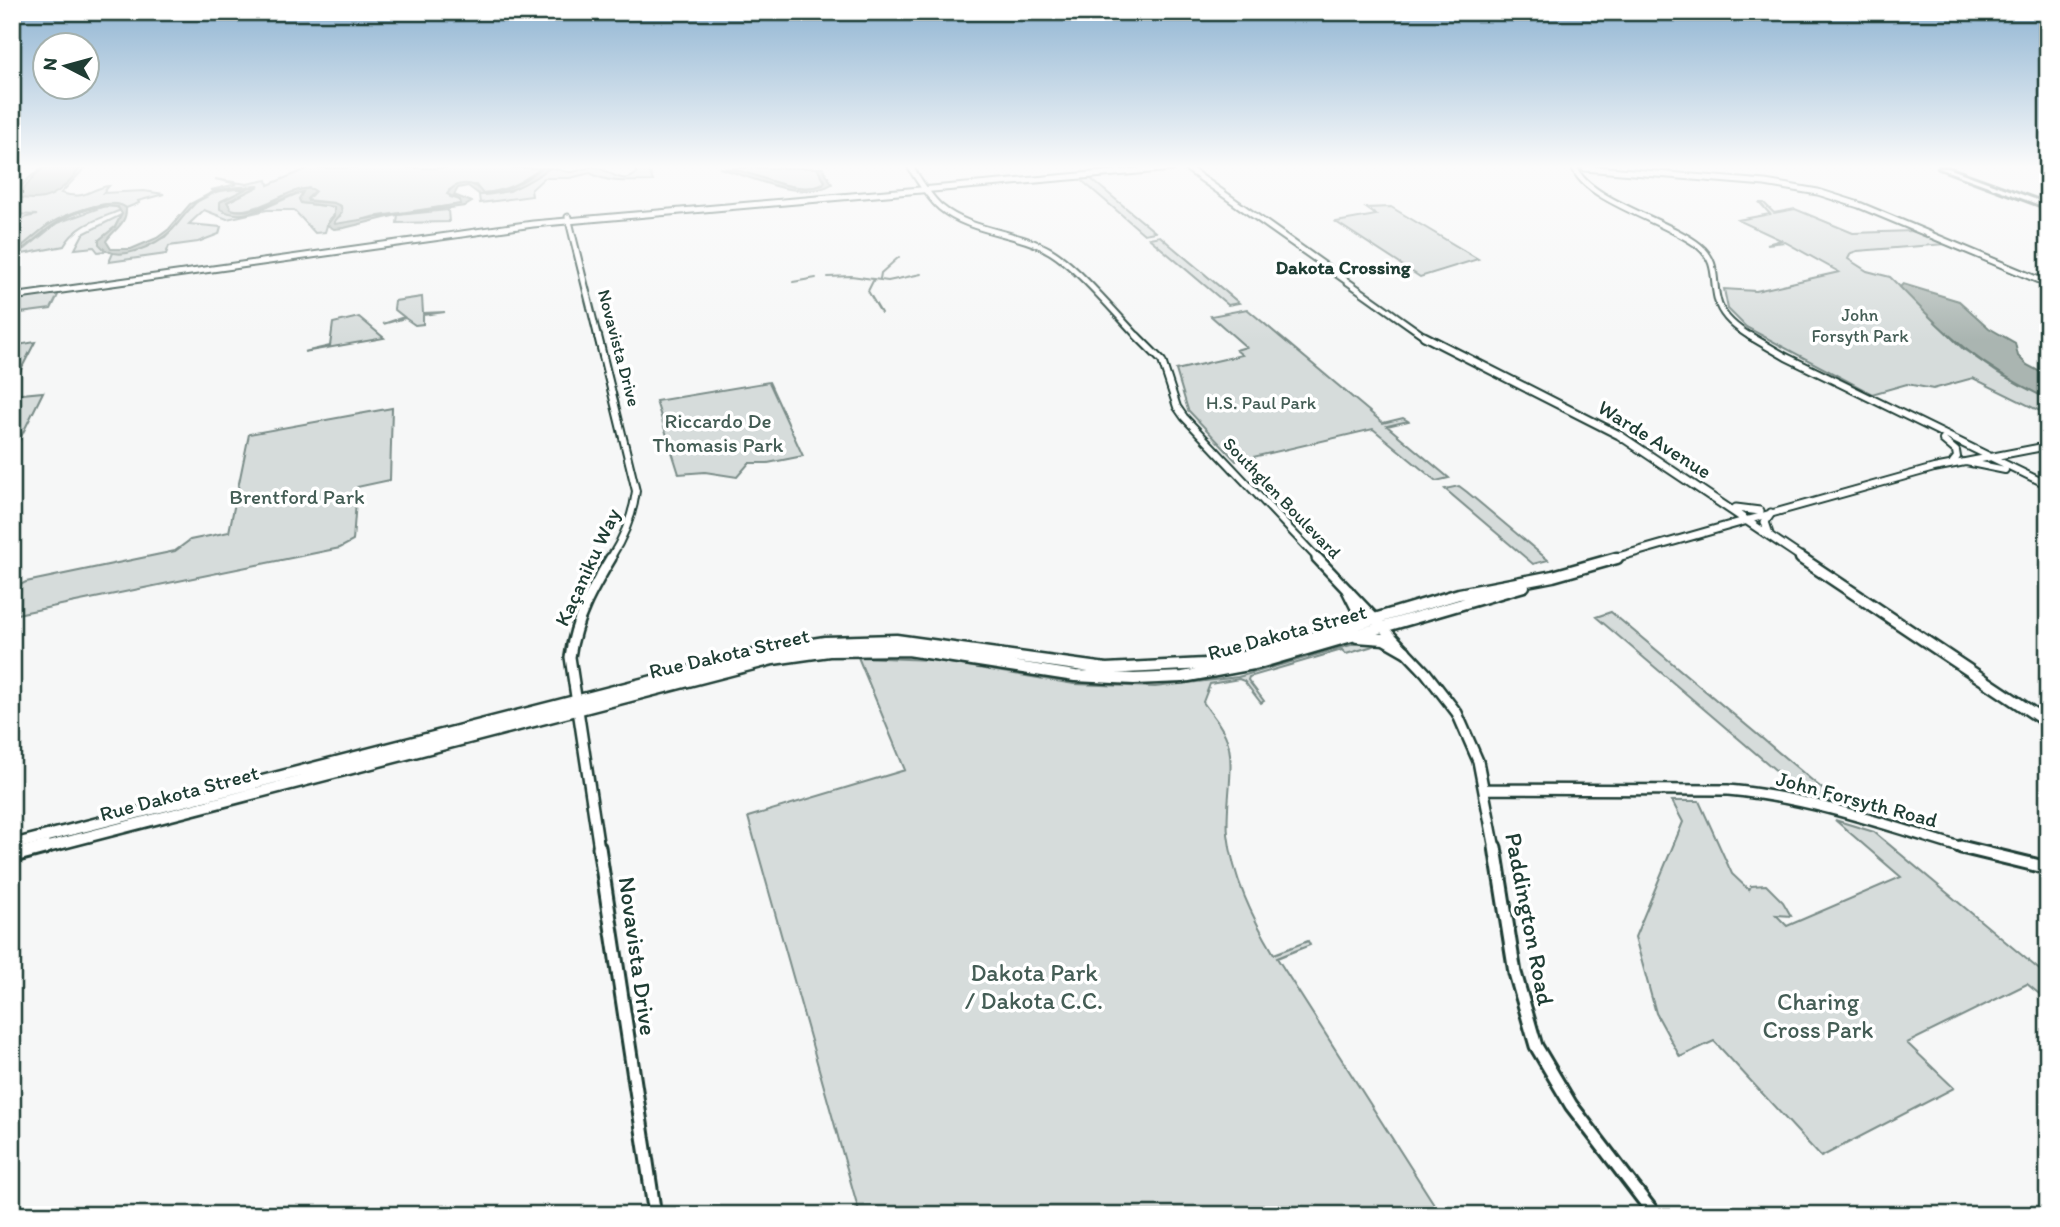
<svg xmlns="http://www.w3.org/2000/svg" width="2060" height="1227" font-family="Itim,sans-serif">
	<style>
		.green { fill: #d6dcdb; stroke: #7a8c88; stroke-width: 2 }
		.water { fill: #aab5b1; stroke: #72857f; stroke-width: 2 }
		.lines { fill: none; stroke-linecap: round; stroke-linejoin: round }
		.stream { stroke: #72857f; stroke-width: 2 }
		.tertiary-far3-casing { stroke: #1f3d34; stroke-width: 9 }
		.tertiary-far2-casing { stroke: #1f3d34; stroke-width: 10 }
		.tertiary-far1-casing { stroke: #1f3d34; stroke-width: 14 }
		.tertiary-casing { stroke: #1f3d34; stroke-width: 17 }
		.secondary-far3-casing { stroke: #1f3d34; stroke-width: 9 }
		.secondary-far2-casing { stroke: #1f3d34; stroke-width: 11 }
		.secondary-far1-casing { stroke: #1f3d34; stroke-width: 15 }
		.secondary-casing { stroke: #1f3d34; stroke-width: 18 }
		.motorway-casing { stroke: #1f3d34; stroke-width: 6 }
		.tertiary-far3 { stroke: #fff; stroke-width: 5 }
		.tertiary-far2 { stroke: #fff; stroke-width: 6 }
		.tertiary-far1 { stroke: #fff; stroke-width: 9 }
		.tertiary { stroke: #fff; stroke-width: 11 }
		.secondary-far3 { stroke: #fff; stroke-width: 5 }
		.secondary-far2 { stroke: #fff; stroke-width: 7 }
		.secondary-far1 { stroke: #fff; stroke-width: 10 }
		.secondary { stroke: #fff; stroke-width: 12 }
		.motorway { fill: #fff; fill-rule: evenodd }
		.labels { text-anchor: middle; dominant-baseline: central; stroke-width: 7; stroke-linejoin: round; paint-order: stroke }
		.far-park-label { font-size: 18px; fill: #445d55; stroke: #fff }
		.far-street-label { font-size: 18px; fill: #1f3d34; stroke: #fff }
		.far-neighbourhood-label { font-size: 19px; font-weight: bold; fill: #1f3d34; stroke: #fff }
		.park-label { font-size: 21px; fill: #445d55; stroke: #fff }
		.street-label { font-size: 21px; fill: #1f3d34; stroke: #fff }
		.near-street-label { font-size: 24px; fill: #1f3d34; stroke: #fff }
		.near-park-label { font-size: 24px; fill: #445d55; stroke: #fff }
	</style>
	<rect width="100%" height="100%" fill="#f6f7f7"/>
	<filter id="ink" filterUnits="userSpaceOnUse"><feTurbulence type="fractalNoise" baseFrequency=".0143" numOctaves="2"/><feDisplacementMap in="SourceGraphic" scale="14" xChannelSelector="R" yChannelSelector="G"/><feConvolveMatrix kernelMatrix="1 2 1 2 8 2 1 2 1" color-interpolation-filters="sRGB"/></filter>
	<g filter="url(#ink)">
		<!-- green -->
		<path class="green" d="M42,168H85L61,193C88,201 89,188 109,186L103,193L144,191L164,194L138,201L139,203L126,208C111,196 63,215 48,225C36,233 25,248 12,251V220L37,215L12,214C12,194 25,179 42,168Z
			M309,168H542C523,181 506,192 482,193L476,185H460L449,190L450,197L460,200L461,204L372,217L341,226L335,224V219L340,216L334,203L307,200L315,191L309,188C282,191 261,213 232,210L227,202L259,186L244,187H250L221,201L224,212L260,210L301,192L304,193L299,199L301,203L334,207V215L329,219L325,232L315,233L294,210H267L227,219L204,210L189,224L221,227L219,234L198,242L169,246L166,254L109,262L113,253L134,250L165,237L196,202L220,190H211L237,184L215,179L247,184L267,180L268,185Z
			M550,168C558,168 564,173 572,172C581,171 592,164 601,169C613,174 624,185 637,173L634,168H648L653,181C631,181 610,184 590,173L570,178H544L531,190L532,196L480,203L479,195L510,191Z
			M731,168H817L825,182C809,198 751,175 731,168Z
			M1080,179H1091L1155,232L1144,234Z
			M1760,203H1764L1774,213L1795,209L1853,233L1912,231L1946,244L1857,251L1851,253L1848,259L1867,271L1890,277L1962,348L1998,373L2048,399V415L1973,378L1933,389L1907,384L1872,394L1746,327L1728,309L1724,289L1756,291L1839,272L1785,242L1767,244L1781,240L1738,220L1770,214Z
			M105,206L116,207L121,210C100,219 76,224 64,246L12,256V252L25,249L57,223Z
			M1391,207L1478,259L1420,277L1336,222L1376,215L1366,208Z
			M448,210L449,222L397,223L398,215Z
			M121,215L115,227L99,240L105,251L98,252L94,247L75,249L83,234Z
			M1160,236L1169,244L1239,303L1228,305L1149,238Z
			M59,293L51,309L12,314V300Z
			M422,297L423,313L445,312L423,315V324L415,325L405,318L383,324L404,317L394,309L395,301Z
			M1247,309L1383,423L1403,418L1408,421L1387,426L1449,478L1436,481L1373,429L1236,461L1188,410L1176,370L1242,355L1236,350L1246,347L1211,316Z
			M359,317L384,338L304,352L330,346L333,323Z
			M35,342L12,387V346Z
			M769,382L803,456L768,463H749L737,477L705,472L679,474L656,401Z
			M43,392L13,453L12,456V395Z
			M392,408L390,480L357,487L353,541L340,548L12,615V589L26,582L175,551L190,540L229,532L249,434Z
			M1459,486L1467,492L1548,560L1533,564L1445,489Z
			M1611,612L1838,802L1800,791L1596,617Z
			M1365,641L1380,644L1346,654L1342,650L1249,677L1248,680L1264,701L1261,703L1244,681L1239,679L1210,684L1203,702C1212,715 1224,728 1228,743C1235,769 1225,806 1228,834C1233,878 1252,917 1274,954L1308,941L1310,945L1277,958L1441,1215H860L748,817L905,770L858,657L931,660L1074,684L1155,687L1238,677Z
			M1672,801H1699L1732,874L1749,890L1751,886L1766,885L1783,902L1791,916L1776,915L1787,926L1901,877L1835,820L1874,832L2048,977V1001L2027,984L1907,1043L1954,1088L1821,1157L1714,1041L1680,1057L1656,1013L1635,937L1683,822Z"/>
		<!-- water -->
		<path class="water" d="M44,168H81C61,190 51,205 17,197L35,175Z
			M542,168H550C528,183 508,195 480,195L468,186L458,188L454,195L472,202L465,206L397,215L344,228L334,229L327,225L334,216V207L301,203L299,199L303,192C277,196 248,226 220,209V202L250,187C232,186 212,190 198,201C188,208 181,221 172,230C157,245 116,266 99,244V240L115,227L122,214L118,207C97,203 65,216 49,228C36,237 28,250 12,252C24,247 35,234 47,226C62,216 111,195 126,208C127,224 114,229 106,241L111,249H131L157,238L169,229L190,204L213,192L259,186L227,202L231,209C260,219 284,186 312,189L315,191L307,199L308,201L334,203L341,206L342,213L334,222L335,224L461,204L460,200L447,194C455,181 474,180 482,193C507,193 523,181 542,168Z
			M719,168C754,168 788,197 823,185L825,181L817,168H823L832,184C801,203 751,176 719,168Z
			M1903,284L1959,301L1989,328L2015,343L2018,356L2027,365L2048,376V399C1982,368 1950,339 1900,287Z"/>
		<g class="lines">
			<!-- stream -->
			<path class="stream" d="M828,277L851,276L888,281L921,274
				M880,279L881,273L899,257
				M873,281L868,291L881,313
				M793,282L816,278"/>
			<defs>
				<path id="tertiary-far3" d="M911,168C920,182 928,196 940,207C971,233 1016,231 1050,251C1077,267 1116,314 1139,338
					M1575,168C1586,200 1670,222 1699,246C1720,263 1711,283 1719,305C1725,320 1739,330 1753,338
					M1585,168L1765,183L1818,192L1859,205L2048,284
					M568,217L598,338"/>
				<path id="tertiary-far2" d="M598,336L636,491C633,516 624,537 610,559
					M1137,336L1162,361L1177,407L1184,417L1318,559
					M1750,336L1786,357L2048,485
					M1943,440L1956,451L1957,457L1953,462
					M1966,462L2005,470
					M1748,520L1934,468L2048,446"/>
				<path id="tertiary-far1" d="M1317,558L1426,673L1457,713L1478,761L1495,849
					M1485,789L1728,790C1811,798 1887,825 1966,849
					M599,849L570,657C575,619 592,590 611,558"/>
				<path id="tertiary" d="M599,847L655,1215
					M1495,847L1515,973L1536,1046L1571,1105L1655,1215
					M1961,847L2048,868"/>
				<path id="secondary-far3" d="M1187,168L1427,338
					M12,297L533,224L1172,168"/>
				<path id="secondary-far2" d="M1424,336L1619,435L1804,559
					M1736,508L1760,511
					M1769,534L1765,522L1771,513
					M1611,559L1748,520"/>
				<path id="secondary-far1" d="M1801,558L2048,723
					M1348,591L1359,613L1349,624
					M1357,637L1384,639L1405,651
					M12,845L774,650L825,642L896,640L1106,669L1205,664L1253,655L1459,594L1553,576L1617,558
					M40,849L773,659L829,651L908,650L1075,676L1134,679L1183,677L1259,663L1524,586"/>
				<path id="secondary" d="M12,856L46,847"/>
				<path id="motorway" d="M1939,168H1948L2048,204V208Z"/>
			</defs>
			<!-- tertiary-far3 casing -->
			<use href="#tertiary-far3" class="tertiary-far3-casing"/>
			<!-- tertiary-far2 casing -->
			<use href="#tertiary-far2" class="tertiary-far2-casing"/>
			<!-- tertiary-far1 casing -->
			<use href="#tertiary-far1" class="tertiary-far1-casing"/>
			<!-- tertiary casing -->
			<use href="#tertiary" class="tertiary-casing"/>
			<!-- secondary-far3 casing -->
			<use href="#secondary-far3" class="secondary-far3-casing"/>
			<!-- secondary-far2 casing -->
			<use href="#secondary-far2" class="secondary-far2-casing"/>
			<!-- secondary-far1 casing -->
			<use href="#secondary-far1" class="secondary-far1-casing"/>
			<!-- secondary casing -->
			<use href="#secondary" class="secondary-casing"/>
			<!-- motorway casing -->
			<use href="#motorway" class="motorway-casing"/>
			<!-- tertiary-far3 -->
			<use href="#tertiary-far3" class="tertiary-far3"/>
			<!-- tertiary-far2 -->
			<use href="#tertiary-far2" class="tertiary-far2"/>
			<!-- tertiary-far1 -->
			<use href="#tertiary-far1" class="tertiary-far1"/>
			<!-- tertiary -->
			<use href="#tertiary" class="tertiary"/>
			<!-- secondary-far3 -->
			<use href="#secondary-far3" class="secondary-far3"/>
			<!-- secondary-far2 -->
			<use href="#secondary-far2" class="secondary-far2"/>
			<!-- secondary-far1 -->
			<use href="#secondary-far1" class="secondary-far1"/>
			<!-- secondary -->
			<use href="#secondary" class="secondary"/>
			<!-- motorway -->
			<use href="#motorway" class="motorway"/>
		</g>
	</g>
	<!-- sky -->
	<linearGradient id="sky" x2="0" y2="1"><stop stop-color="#8fb4d2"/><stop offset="0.49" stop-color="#fbfbfb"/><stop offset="1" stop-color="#fbfbfb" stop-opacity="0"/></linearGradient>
	<rect width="2060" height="340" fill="url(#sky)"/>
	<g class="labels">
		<!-- far-park labels -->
		<g class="far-park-label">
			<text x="1860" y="315">John<tspan x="1860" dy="21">Forsyth Park</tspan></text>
			<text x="1261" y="403">H.S. Paul Park</text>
		</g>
		<!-- far-street labels -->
		<g class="far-street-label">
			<text transform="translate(619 348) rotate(75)">Novavista Drive</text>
			<text transform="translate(1282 498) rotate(46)">Southglen Boulevard</text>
		</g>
		<!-- far-neighbourhood labels -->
		<g class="far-neighbourhood-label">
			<text x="1343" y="267">Dakota Crossing</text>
		</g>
		<!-- park labels -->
		<g class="park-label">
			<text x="718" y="420">Riccardo De<tspan x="718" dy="24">Thomasis Park</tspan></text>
			<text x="297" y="496">Brentford Park</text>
		</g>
		<!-- street labels -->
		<g class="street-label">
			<text transform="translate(1655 439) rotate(32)">Warde Avenue</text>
			<text transform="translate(587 567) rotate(-65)">Kaçaniku Way</text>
			<text transform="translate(1287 632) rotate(-15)">Rue Dakota Street</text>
			<text transform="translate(729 653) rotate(-13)">Rue Dakota Street</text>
			<text transform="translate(179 793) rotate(-15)">Rue Dakota Street</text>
			<text transform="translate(1857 799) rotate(15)">John Forsyth Road</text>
		</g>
		<!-- near-street labels -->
		<g class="near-street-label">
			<text transform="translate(1530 919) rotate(79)">Paddington Road</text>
			<text transform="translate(638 956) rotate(82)">Novavista Drive</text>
		</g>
		<!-- near-park labels -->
		<g class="near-park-label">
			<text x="1034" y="972">Dakota Park<tspan x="1034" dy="28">/ Dakota C.C.</tspan></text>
			<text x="1818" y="1001">Charing<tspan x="1818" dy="28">Cross Park</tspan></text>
		</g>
	</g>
	<!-- margin -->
	<rect width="2060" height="1227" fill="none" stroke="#fff" stroke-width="42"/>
	<rect x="21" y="21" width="2018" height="1185" fill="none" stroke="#1f3d34" stroke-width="2.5" filter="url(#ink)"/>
	<!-- north arrow -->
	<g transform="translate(66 66) rotate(276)"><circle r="33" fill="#ffffff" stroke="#a5b1ae" stroke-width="2"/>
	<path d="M0-5L12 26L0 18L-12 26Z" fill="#1f3d34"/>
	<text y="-10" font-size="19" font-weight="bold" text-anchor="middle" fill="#1f3d34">N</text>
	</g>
</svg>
